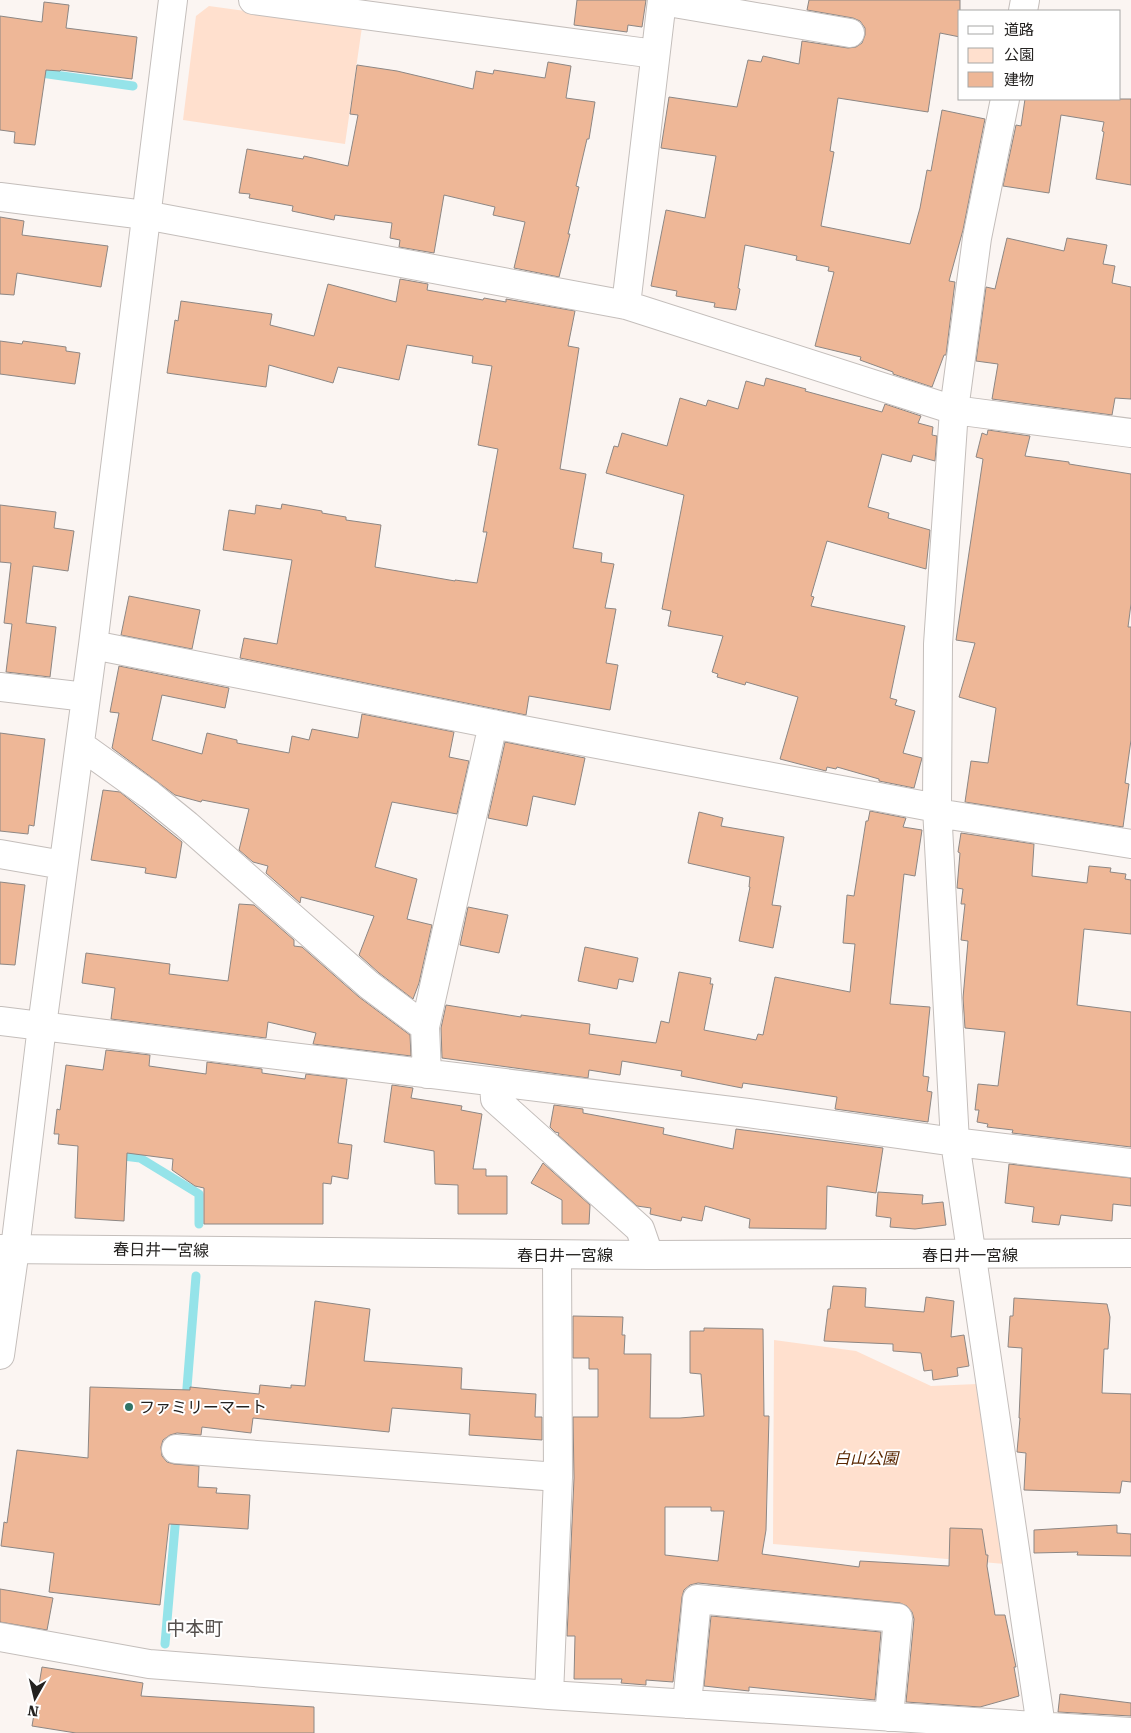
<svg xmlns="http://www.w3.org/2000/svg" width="1131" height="1733" font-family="'Roboto Serif','Noto Sans JP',serif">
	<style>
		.green { fill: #ffe0ce }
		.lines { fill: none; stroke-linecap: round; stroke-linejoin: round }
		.stream { stroke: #95e3e9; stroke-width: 9 }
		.building { fill: #eeb797; stroke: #8d8784; fill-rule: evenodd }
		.minor-casing { stroke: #c4bebb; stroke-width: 30 }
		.major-casing { stroke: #c4bebb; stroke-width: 30 }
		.minor { stroke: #fff; stroke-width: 28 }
		.major { stroke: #fff; stroke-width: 28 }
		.poi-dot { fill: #317466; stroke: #fff; stroke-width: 2 }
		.labels { text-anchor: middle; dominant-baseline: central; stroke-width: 4; stroke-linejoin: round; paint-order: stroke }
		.street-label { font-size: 16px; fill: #242220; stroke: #fff }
		.poi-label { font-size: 16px; fill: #242220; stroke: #fff; text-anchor: start }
		.park-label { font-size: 16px; font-style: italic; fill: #5a2802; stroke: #fff }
		.quarter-label { font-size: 19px; fill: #56514e; stroke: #fff }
	</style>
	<rect width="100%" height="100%" fill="#fbf5f2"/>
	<!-- green -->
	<path class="green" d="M209,6L362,27L345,144L183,120L196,16Z
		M774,1340L856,1351L931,1386L977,1384L1005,1564L773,1544Z"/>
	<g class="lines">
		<!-- stream -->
		<path class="stream" d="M34,72L133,86
			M115,1155L140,1158L199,1194V1224
			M186,1400L196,1276
			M165,1644L176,1515"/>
	</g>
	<!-- building -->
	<path class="building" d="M577,0H646L642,27L628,25L627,32L574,25Z
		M809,0H960V37L940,33L928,112L838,98L830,151L834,152L821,226L910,244L920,208L927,170L931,171L942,110L985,119L963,230L949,281L955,282L946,355H944L932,387L893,374V372L860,360L861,357L815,346L834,272L828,271L829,267L796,260L797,256L745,245L738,288L740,289L736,310L714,307L715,303L676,296L677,291L651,286L666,210L705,218L716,156L661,148L669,97L737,107L748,60L761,62L763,56L799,64L802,41L848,48L856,47L862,43L865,35V28L860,21L853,18L807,10Z
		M44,2L69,5L66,28L137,37L132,79L61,70L60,71L46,70L35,145L14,143L15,132L0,130V16L42,22Z
		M548,62L571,66L566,98L595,102L589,139H587L576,186L579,187L568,234H570L559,277L514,268L525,222L493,215L495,207L444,195L434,253L399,247L400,240L390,238L392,223L335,215L334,220L292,211L293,206L249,198L250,194L239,193L247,149L303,159L304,156L348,166L358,115L350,114L357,65L397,71L473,89L476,71L493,74L494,70L545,78Z
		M1025,99H1131V185L1096,179L1104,132L1102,131L1104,122L1061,115L1049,193L1003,186L1016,125L1021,126Z
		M0,217L24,221L22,235L108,246L101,287L17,273L14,295L0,294Z
		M1007,238L1064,251L1067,238L1107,245L1103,264L1115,266L1112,283L1131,287V399L1115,398L1112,415L992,399L998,364L976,361L986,287L995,289Z
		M400,279L428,284L427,290L483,300L484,298L506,302V299L575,311L568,346L579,348L560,469L586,474L573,548L602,553L601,562L614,564L605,608L616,609L606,663L618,665L610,710L529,696L526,715L240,658L244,638L277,644L292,560L223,550L229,510L255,514L256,505L281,509L282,504L322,511V513L346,517V520L381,525L375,567L455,581V580L477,583L487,532H483L498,449L478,445L492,366L472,363L473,356L407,345L399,380L338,367L333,383L269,365L266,387L167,373L175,320L178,321L181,301L272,314L270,325L314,336L328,284L396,302Z
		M0,341L22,344L23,341L66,347V351L80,353L75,384L0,374Z
		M766,378L806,389L805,391L882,412L885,404L921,416L918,423L933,427L932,435L937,436L935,461L913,455L911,462L882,454L868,507L889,513L888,518L930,530L926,569L827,541L811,596L814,597L811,606L905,626L890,698L897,700L895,705L915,711L903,753L922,758L914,788L879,781V779L837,767L836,769L827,767L826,771L780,759L798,697L746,682L745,685L717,677L718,674L712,672L723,636L668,626L671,611L662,609L684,495L606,473L614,446L618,447L622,433L667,446L680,398L706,406L708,400L738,409L746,381L764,386Z
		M988,430L1030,436L1025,456L1069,462V464L1131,474V604L1128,627H1131V740L1125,783L1129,784L1123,827L965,802L971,761L988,763L996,708L959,697L975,643L956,640L983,459L976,457L982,433L987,435Z
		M0,505L56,512L54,528L74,531L68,571L33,566L26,623L56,627L50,677L6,672L12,624L4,623L11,563L0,562Z
		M129,596L200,610L192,649L121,635Z
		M119,666L229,688L225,708L162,695L152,740L202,754L207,733L237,740V743L289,753L292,736L309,740L312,729L358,738L362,714L454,732L449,757L469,761L457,814L392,802L375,867L417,879L407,919L432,925L419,983L413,999L379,973L359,955L374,916L301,897L300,903L266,873L268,866L253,862L239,850L249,809L202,800L201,802L175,795L112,748L119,713L110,712Z
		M0,733L45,739L34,826L29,825L28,834L0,831Z
		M505,742L585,758L575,805L533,796L527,826L488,818Z
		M103,790L120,792L182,842L176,878L145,873L146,868L91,860Z
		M870,811L906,818L903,827L922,830L915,876L904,874L890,1004L930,1007L923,1076L929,1077L927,1091L932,1092L928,1122L835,1109L837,1097L743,1083L742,1088L681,1076L682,1071L622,1061L620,1075L589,1070L588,1078L442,1058L441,1028L446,1005L521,1017V1015L590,1024L589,1034L656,1043L661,1021L669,1023L679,972L711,978L710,984H713L704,1030L756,1040L758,1034L763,1035L775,977L850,992L855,944L843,943L847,895L854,896L866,821H868Z
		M699,812L723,818L721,826L784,837L772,905L781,906L773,948L739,941L750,887H749L750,877L688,863Z
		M961,833L1034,844L1032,876L1087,883L1089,866L1111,868L1110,872L1126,874L1125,879L1131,880V934L1084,929L1077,1005L1131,1012V1147L1012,1133L1013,1130L987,1127L988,1124L977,1122L979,1110H975L978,1084L998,1086L1005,1032L965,1028L963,998L968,941L961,940L965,904H961L963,889L957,888L960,853L958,852Z
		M0,882L25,885L15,965L0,964Z
		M239,904L254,905L294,940V946L302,947L359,997L410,1035L411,1056L313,1044L316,1033L268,1022L266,1038L111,1019L115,988L82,983L86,953L170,964L169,974L228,981Z
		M468,907L508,915L499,953L460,945Z
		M585,947L638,958L633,982L619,979L617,989L578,981Z
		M106,1050L150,1055L149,1066L206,1074L207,1062L262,1069V1073L305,1079L306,1074L347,1079L338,1143L352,1145L348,1179L332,1176L331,1184L323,1183V1224H204V1188L195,1186L172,1170L173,1159L127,1153L124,1221L75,1218L78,1146L58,1144L59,1134H54L57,1109L60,1110L66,1065L103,1070Z
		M392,1085L413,1088L411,1098L462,1106L461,1110L482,1114L473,1169H486V1176H507V1214H458V1185L435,1184L434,1151L384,1142Z
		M554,1105L583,1109V1113L664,1128L663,1134L733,1149L736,1129L883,1148L876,1193L827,1186L826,1229L749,1228L750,1219L705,1206L702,1221L682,1217L681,1221L650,1214L651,1208L637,1206L558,1135L559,1133L555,1132L550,1127Z
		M543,1163L590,1205L589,1224H562V1200L531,1183Z
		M1009,1164L1131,1178V1206L1113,1204L1112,1221L1061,1215L1059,1225L1032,1222L1034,1207L1005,1203Z
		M878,1192L923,1195L922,1204L943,1202L946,1225L915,1229L890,1227L891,1218L876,1216Z
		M833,1286L866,1288L865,1307L924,1312L926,1297L954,1301L951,1337L964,1335L969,1366L957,1368L958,1376L933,1380L932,1370L924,1371L921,1353L893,1351V1344L824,1341L828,1309H830Z
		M1014,1298L1107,1304L1110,1317L1108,1349H1104L1102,1393L1131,1394V1482L1122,1481L1120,1493L1024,1490L1026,1453L1017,1452L1020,1418H1019L1022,1348L1008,1347L1010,1316H1013Z
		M315,1301L370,1309L364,1361L462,1368L461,1389L536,1394L535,1417H542V1440L469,1435L470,1414L392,1408L389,1432L253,1418L251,1433L202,1427L201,1435L177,1433L170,1435L163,1440L161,1447L162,1456L167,1462L174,1464L199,1466L198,1487L217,1488L216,1493L250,1495L248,1529L169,1524L160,1605L49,1592L54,1553L1,1546L4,1522L7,1523L17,1450L88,1458L90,1387L190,1390V1387L259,1394L260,1385L291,1388V1385L305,1386Z
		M573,1316L623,1317L622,1335H625L624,1354H651L650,1418H680L704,1416L701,1374L690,1373V1331H704V1328L763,1329L764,1416H769L766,1530L762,1554L859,1567L860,1561L949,1566L950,1528L982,1529L986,1555H988L987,1566L995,1615H1005L1016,1667H1014L1019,1696L980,1707L906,1702L914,1619L912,1612L907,1606L900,1603L698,1583L690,1585L684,1590L682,1597L673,1682L646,1680V1685L621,1683L622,1679H574L575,1636H567L574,1478L573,1417H598V1369H589V1358H573ZM665,1507H711V1511H724L718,1561L665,1555Z
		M1117,1525V1533L1131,1534V1556L1077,1555L1078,1552L1034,1553V1530Z
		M0,1589L53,1598L47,1630L0,1622Z
		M711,1616L881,1632L875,1700L749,1687V1691L704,1686Z
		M42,1667L143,1683L141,1696L314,1707V1733H76L32,1726Z
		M1060,1694L1131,1703V1716L1058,1712Z"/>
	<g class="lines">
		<defs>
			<path id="minor" d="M253,0L655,54
				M662,1L850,33
				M1023,11L1025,0
				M1005,99L977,238L954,410L938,644L937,808L955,1142L1042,1733
				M0,197L145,215L626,305L954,410L1131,433
				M626,305L662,0
				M93,645L528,731L937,808
				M0,687L86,697
				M80,745L150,795L187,825L369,985L425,1027
				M937,813L1131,844
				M0,854L63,865
				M0,1021L748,1113L955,1142L1131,1163
				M427,1074L425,1027L493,724
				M494,1083L495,1099L640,1229L649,1255
				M0,1355L15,1249L42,1026L93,645L173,0
				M176,1449L558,1477
				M0,1637L149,1664L549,1695L1131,1732
				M549,1695L558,1477L557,1255
				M687,1704L697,1599L898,1618L889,1717"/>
			<path id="major" d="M0,1249L649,1255L1131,1253"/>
		</defs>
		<!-- minor casing -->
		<use href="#minor" class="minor-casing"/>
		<!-- major casing -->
		<use href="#major" class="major-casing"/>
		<!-- minor -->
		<use href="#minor" class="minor"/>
		<!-- major -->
		<use href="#major" class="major"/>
	</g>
	<!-- markers -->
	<circle class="poi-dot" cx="129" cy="1407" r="5"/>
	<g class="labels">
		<!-- street labels -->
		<g class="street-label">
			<text transform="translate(161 1250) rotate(1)">春日井一宮線</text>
			<text x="565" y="1255">春日井一宮線</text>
			<text x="970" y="1255">春日井一宮線</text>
		</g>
		<!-- poi labels -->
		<g class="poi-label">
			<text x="139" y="1407">ファミリーマート</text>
		</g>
		<!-- park labels -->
		<g class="park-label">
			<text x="866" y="1458">白山公園</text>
		</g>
		<!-- quarter labels -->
		<g class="quarter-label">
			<text x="195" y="1628">中本町</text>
		</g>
	</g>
	<!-- legend -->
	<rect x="958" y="10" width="162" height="90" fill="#ffffff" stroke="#a7a7a6"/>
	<rect x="968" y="26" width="25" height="8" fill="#ffffff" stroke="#a7a7a6"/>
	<text x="1004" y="35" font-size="15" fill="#242220">道路</text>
	<rect x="968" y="48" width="25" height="15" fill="#ffe0ce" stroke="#a7a7a6"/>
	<text x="1004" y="60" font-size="15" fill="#242220">公園</text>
	<rect x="968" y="72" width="25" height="15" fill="#eeb797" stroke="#a7a7a6"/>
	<text x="1004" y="85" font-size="15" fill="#242220">建物</text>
	<!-- north arrow -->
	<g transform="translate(35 1698) rotate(188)" stroke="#ffffff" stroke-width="4" paint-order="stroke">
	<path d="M0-4L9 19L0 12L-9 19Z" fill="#242220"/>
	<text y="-8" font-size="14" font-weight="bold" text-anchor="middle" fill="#242220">N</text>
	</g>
</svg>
